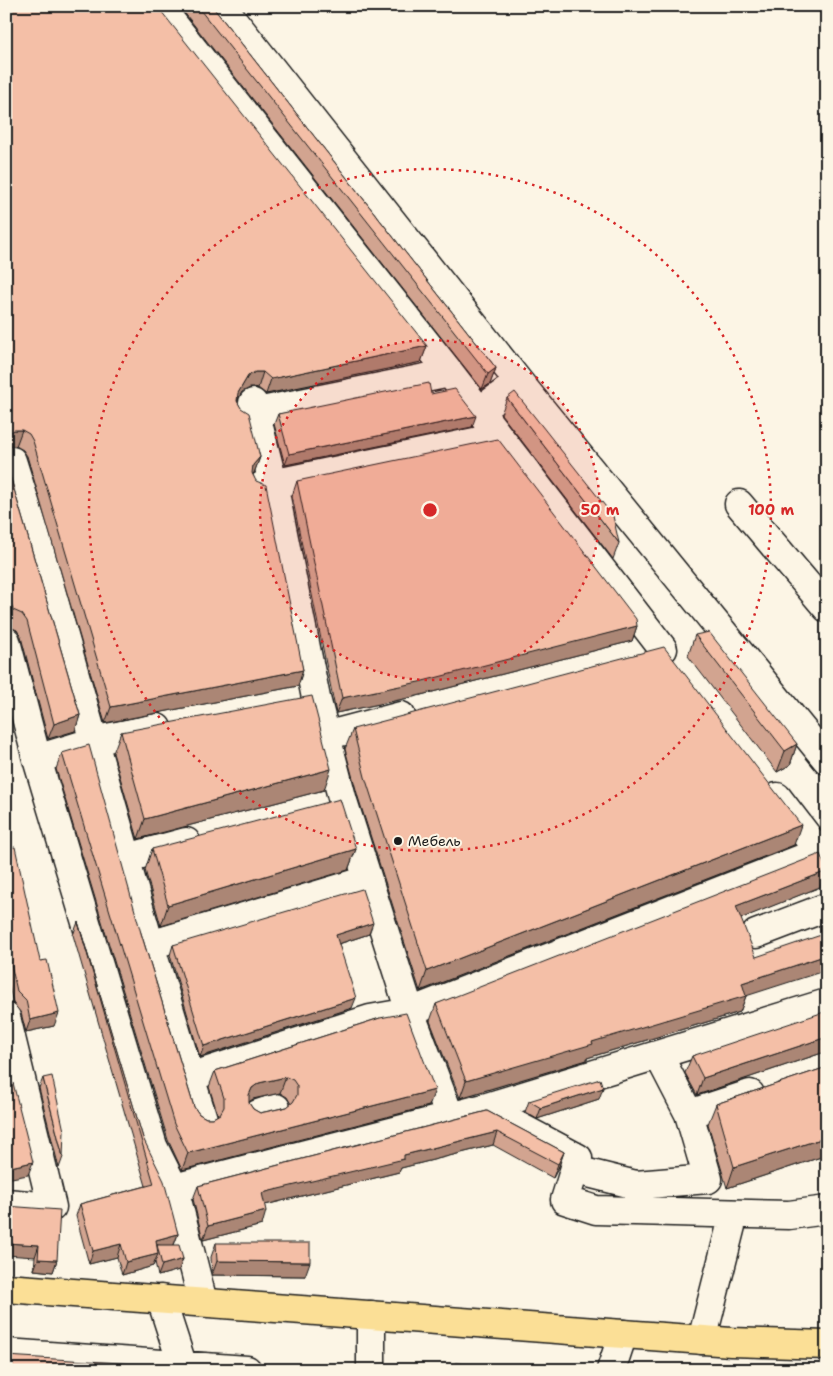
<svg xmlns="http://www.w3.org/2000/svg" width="833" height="1376" font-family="'Shantell Sans',sans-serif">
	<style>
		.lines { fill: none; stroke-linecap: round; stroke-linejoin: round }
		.minor-casing { stroke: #1c1c1c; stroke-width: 31 }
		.major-casing { stroke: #1c1c1c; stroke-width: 31 }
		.minor { stroke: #fcf5e5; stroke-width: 28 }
		.major { stroke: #fbdf96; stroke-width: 28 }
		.wall { fill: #d2a490; stroke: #1c1c1c; fill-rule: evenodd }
		.shaded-wall { fill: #ab8675; stroke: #1c1c1c }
		.building { fill: #f4bfa7; stroke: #1c1c1c; fill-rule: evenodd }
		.ring { fill: none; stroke: #d62828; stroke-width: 2.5; stroke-dasharray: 2.5 5 }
		.poi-dot { fill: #1c1c1c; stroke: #fcf5e5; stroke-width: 2 }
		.labels { text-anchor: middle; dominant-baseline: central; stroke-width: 4; stroke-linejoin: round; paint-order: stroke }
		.poi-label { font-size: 14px; fill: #1c1c1c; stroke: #fcf5e5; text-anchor: start }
		.centre { fill: #d62828; stroke: #fcf5e5; stroke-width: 2.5 }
		.ring-label { font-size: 15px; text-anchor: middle; font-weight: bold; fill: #d62828; stroke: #fcf5e5; stroke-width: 4; stroke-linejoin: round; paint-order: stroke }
	</style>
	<rect width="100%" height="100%" fill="#fcf5e5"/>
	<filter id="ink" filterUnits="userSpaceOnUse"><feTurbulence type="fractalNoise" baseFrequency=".02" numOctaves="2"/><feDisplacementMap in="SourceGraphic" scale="10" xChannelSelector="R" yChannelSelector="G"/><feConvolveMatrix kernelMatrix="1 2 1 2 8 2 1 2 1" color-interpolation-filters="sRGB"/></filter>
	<g filter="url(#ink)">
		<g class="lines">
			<defs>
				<path id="minor" d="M159,6L450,373L663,649
					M222,6L519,382L827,760
					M253,403L273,483L316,698L343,801L410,1012L450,1117
					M479,411L519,382
					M247,414L450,373
					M12,461L35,534L127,858L186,842
					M262,486L499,437
					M739,504L827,608
					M6,641L37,759L153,1146L174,1188L203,1302
					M325,736L401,716
					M37,759L102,739L157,728
					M777,797L827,862
					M127,858L129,872L150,945
					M368,880L150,945L190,1077L370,1019L410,1012L819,852
					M756,934L827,907
					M6,1017L52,1207L6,1203
					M659,1056L689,1114
					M190,1077L203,1119
					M484,1108L578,1158L565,1200L596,1210L789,1215L827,1210
					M258,1114L276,1108
					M576,1170L636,1185L708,1179L689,1114L750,1094
					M174,1188L484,1108L827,1003
					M161,1299L184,1370
					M702,1340L734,1214
					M6,1353L247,1370
					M371,1370V1315
					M611,1370L623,1334"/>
				<path id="major" d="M6,1288L731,1342L827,1345"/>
			</defs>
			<!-- minor casing -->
			<use href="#minor" class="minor-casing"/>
			<!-- major casing -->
			<use href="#major" class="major-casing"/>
			<!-- minor -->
			<use href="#minor" class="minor"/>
			<!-- major -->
			<use href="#major" class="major"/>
		</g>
		<!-- wall -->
		<path class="wall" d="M6,6L427,346L421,362L266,394L258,388H250L242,392L237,400L260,457L254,473L253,474L303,670L298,686L105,723L27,456L23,450L16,446H8Z
			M179,6H212L496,368L490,384L482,389Z
			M431,394L472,427L285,465L274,424L278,414Z
			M507,398L619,543L613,559L501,414Z
			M6,462L80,715L75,731L48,739L21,637L17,630L7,626L6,621Z
			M297,481L637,626L632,641L413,697L336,713L292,496Z
			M695,635L797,744L790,765L777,772L688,656Z
			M353,729L794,845L420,991L358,797L345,749Z
			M121,732L324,790L138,839L113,753Z
			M62,753L141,933L194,1107L199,1114L206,1118H213L218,1115L209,1087L215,1071L380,1018L429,1106L182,1170L168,1140L56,769ZM280,1093L287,1097L291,1104L287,1107L260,1113L253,1109L249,1103V1102L253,1099Z
			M6,843L54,1026L26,1032L21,1013L13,1003L6,974Z
			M152,849H356L348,870L161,926L145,870Z
			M820,887L741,918L746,996L740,1012L587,1058V1060L460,1098L430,1021L436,1004Z
			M78,922L143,1138L178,1234L174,1245L183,1259L179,1270L158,1276L155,1262L153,1266L122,1275L117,1257L89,1264L76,1216L80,1204L146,1186L73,935Z
			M369,934L339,944L352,1008L200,1057L170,955L173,945Z
			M822,1053L697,1095L685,1073L692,1056Z
			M827,1067V1155L727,1188L708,1124L716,1104Z
			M43,1078L63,1157L59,1168L39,1088Z
			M599,1099L537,1119L525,1112L529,1101Z
			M487,1111L564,1152L559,1166L553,1178L493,1145L401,1168L399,1172L265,1205L262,1225L203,1240L193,1199L198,1186Z
			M6,1206L57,1260L53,1272L34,1270L35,1257Z
			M216,1243L305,1276L212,1275L211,1257Z"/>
		<!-- shaded-wall -->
		<path class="shaded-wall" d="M427,346L421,362L266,394L271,379Z
			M496,368L490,384L482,389L488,374Z
			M255,372H263L258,388H250L242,392L232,409L238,393L248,376Z
			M476,416L472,427L285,465L289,454Z
			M14,430H22L16,446H8L6,447V435Z
			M260,457L254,473L247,481L253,465Z
			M637,626L632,641L413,697L336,713L342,698Z
			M303,670L298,686L105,723L111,707Z
			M80,715L75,731L48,739L54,724Z
			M797,744L790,765L777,772L785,751Z
			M331,769L324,790L138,839L145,819Z
			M801,825L794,845L420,991L427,971Z
			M356,849L348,870L161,926L168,905Z
			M827,871L820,887L730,923L736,906Z
			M373,923L369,934L332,946L336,935Z
			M827,955V970L746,996L740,1012L587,1058V1060L460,1098L466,1081L592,1042L742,983Z
			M356,998L352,1008L200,1057L204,1046Z
			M59,1013L54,1026L26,1032L30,1020Z
			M827,1037V1053H822L697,1095L703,1078Z
			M286,1077L280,1093L253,1099L246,1104L249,1095L252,1088L259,1083Z
			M603,1088L599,1099L537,1119L541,1108Z
			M435,1090L429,1106L182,1170L188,1153Z
			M497,1132L493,1145L401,1168L399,1172L257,1207L262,1193L404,1155Z
			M827,1137V1155L727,1188L734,1167Z
			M564,1152L559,1166L553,1178L558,1164Z
			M33,1162L28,1175L6,1179V1168Z
			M266,1211L262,1225L203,1240L208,1226Z
			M178,1234L173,1247L157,1245L155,1252L156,1240Z
			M6,1243L39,1245L35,1257L6,1255Z
			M121,1244L117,1257L89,1264L93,1251Z
			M158,1254L153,1266L122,1275L126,1262Z
			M38,1259L57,1260L53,1272L34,1270Z
			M183,1259L179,1270L158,1276L162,1265Z
			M217,1261L310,1262L305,1276L212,1275Z"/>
		<!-- building -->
		<path class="building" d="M6,6H100L105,9H114L119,6H157L427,346L271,379L263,372H255L248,376L238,393L237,401L241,408L249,413L260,457L253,465L252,473L256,481L266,485L303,670L111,707L33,441L29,434L22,430H14L6,435Z
			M197,6H212L496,368L488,374Z
			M429,383L431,394L455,389L476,416L289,454L278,414Z
			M515,392L613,516L619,543L507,398Z
			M498,439L636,619L637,626L419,682L342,698L297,481Z
			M6,462L80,715L54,724L27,621L22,614L13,610L6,583Z
			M709,632L797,744L785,751L695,635Z
			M664,647L801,825L427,971L365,777L353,729Z
			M312,696L331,769L145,819L121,732Z
			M89,745L141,933L194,1107L199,1114L206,1118H213L220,1114L224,1107V1098L215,1071L380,1018L406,1013L435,1090L188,1153L174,1124L62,753ZM286,1077L293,1080L297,1086V1095L293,1102L287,1107L260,1113L253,1109L249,1103V1095L252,1088L259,1083Z
			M340,799L356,849L168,905L152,849Z
			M6,843L7,848L15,847L40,961L47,960L59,1013L30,1020L26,1000L17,991L7,946H6Z
			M820,854L827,871L736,906L756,957L827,933V955L742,983L746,996L592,1042L593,1044L466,1081L436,1004Z
			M362,889L373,923L336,935L356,998L204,1046L173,945Z
			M78,922L143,1138L164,1181L178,1234L156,1240L158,1254L126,1262L121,1244L93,1251L80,1204L154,1184Z
			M827,1011V1037L703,1078L692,1056Z
			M827,1067V1137L734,1167L716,1104Z
			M52,1076L64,1131L63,1157L43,1078Z
			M600,1079L603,1088L541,1108L529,1101Z
			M13,1083L33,1162L6,1168V1084Z
			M487,1111L564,1152L558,1164L497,1132L404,1155V1159L262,1193L266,1211L208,1226L198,1186Z
			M6,1206L60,1210L57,1260L38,1259L39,1245L6,1243Z
			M216,1243H310V1262L217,1261Z
			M157,1245H179L183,1259L162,1265Z
			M6,1356L153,1365V1370H6Z
			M455,1363L564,1370H455Z"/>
	</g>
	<!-- distance rings -->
	<circle cx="430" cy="510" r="170" fill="#d62828" fill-opacity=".12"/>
	<g class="ring">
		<circle cx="430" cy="510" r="170"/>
		<circle cx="430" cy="510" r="341"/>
	</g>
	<!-- markers -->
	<circle class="poi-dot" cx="398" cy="841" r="5"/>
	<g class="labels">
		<!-- poi labels -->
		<g class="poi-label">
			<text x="408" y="841">Мебель</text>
		</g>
	</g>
	<circle cx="430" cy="510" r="8" class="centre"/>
	<g class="ring-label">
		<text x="600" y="515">50 m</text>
		<text x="771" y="515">100 m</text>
	</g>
	<!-- margin -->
	<rect width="833" height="1376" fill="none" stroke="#fcf5e5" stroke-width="25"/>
	<rect x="12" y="12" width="808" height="1351" fill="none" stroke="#1c1c1c" stroke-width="2" filter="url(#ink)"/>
</svg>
